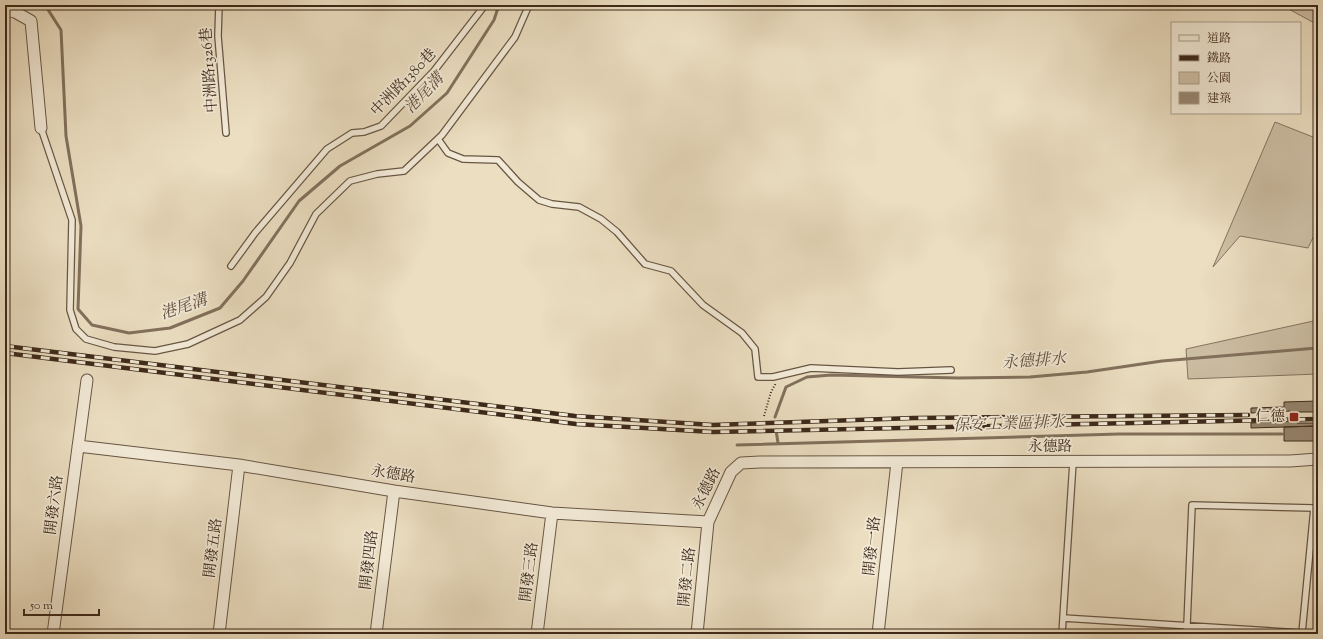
<svg xmlns="http://www.w3.org/2000/svg" width="1323" height="639" font-family="'Sorts Mill Goudy','Noto Serif TC',serif">
	<style>
		.green { fill: #cdbfa5; stroke: #857460 }
		.lines { fill: none; stroke-linecap: round; stroke-linejoin: round }
		.stream { stroke: #82705c; stroke-width: 3 }
		.building { fill: #978771; stroke: #3d291a }
		.lane-casing { stroke: #685644; stroke-width: 8 }
		.street-casing { stroke: #685644; stroke-width: 13 }
		.path { stroke: #3d291a; stroke-width: 2; stroke-dasharray: 1 2; stroke-linecap: butt }
		.lane { stroke: #f2ead7; stroke-width: 5.5 }
		.street { stroke: #f2ead7; stroke-width: 11 }
		.rail-casing { stroke: #3d291a; stroke-width: 4.5 }
		.rail { stroke: #f2ead7; stroke-width: 3; stroke-dasharray: 9; stroke-linecap: butt }
		.poi-dot { fill: #8f2418; stroke: #f2ead7; stroke-width: 1.5 }
		.labels { text-anchor: middle; dominant-baseline: central; stroke-width: 3.5; stroke-linejoin: round; paint-order: stroke }
		.street-label { font-size: 15px; fill: #3d291a; stroke: #f2ead7 }
		.poi-label { font-size: 15px; fill: #3d291a; stroke: #f2ead7; text-anchor: end }
		.water-label { font-size: 16px; font-style: italic; fill: #604d3b; stroke: #f2ead7 }
	</style>
	<rect width="100%" height="100%" fill="#ebdec1"/>
	<filter id="stains"><feTurbulence type="fractalNoise" baseFrequency=".005" numOctaves="4"/><feColorMatrix values="0 0 0 0 .2 0 0 0 0 .09 0 0 0 0 .02 0 0 0 .5 -.17"/></filter>
	<radialGradient id="worn" r=".72"><stop offset=".6" stop-color="#630" stop-opacity="0"/><stop offset="1" stop-color="#630" stop-opacity=".3"/></radialGradient>
	<!-- green -->
	<path class="green" d="M1287,5H1318V25L1285,7Z
		M1275,122L1318,139V227L1308,248L1240,236L1213,267Z
		M1318,320V374L1188,379L1186,349Z"/>
	<g class="lines">
		<!-- stream -->
		<path class="stream" d="M45,5L61,30L66,136L81,226L78,309L92,325L129,333L170,328L220,308L243,281L299,201L340,166L410,126L447,93L494,20L499,5
			M775,417L786,387L807,377L831,375L958,378L1030,377L1087,372L1162,361L1317,348
			M776,430L778,443
			M737,445L1119,434H1282"/>
	</g>
	<!-- building -->
	<path class="building" d="M1318,401V412H1297V423H1318V426L1251,428V423L1290,421V411L1251,413V408L1284,407V402Z
		M1318,426V441H1284V427Z"/>
	<g class="lines">
		<defs>
			<path id="lane" d="M219,5L218,36L226,133
				M41,128L72,220L70,310L76,329L86,339L114,347L155,351L188,344L240,320L266,297L290,263L316,214L350,181L377,174L404,171L442,135L515,37L529,5
				M438,139L448,153L463,159L498,160L518,182L539,200L552,204L579,207L601,219L617,232L645,264L671,271L703,305L742,333L755,349L758,377H773L811,368L898,372L951,370
				M231,266L255,233L327,149L352,133L364,132L381,126L434,71L485,5
				M1073,462L1063,618L1302,633L1314,508L1192,505L1187,625L1186,634
				M1062,634L1063,618"/>
			<path id="street" d="M5,10L15,12L31,21L41,128
				M78,446L239,465L394,491L552,513L708,522L731,472L741,463L760,462L1290,461L1318,459
				M53,634L87,380
				M219,634L239,465
				M376,634L394,491
				M537,634L552,513
				M697,634L708,522
				M878,634L897,462"/>
		</defs>
		<!-- lane casing -->
		<use href="#lane" class="lane-casing"/>
		<!-- street casing -->
		<use href="#street" class="street-casing"/>
		<!-- path -->
		<path class="path" d="M764,416L771,392L776,383"/>
		<!-- lane -->
		<use href="#lane" class="lane"/>
		<!-- street -->
		<use href="#street" class="street"/>
		<defs>
			<path id="rail" d="M5,346L575,416L713,425L914,418L1248,415
				M5,353L576,424L713,432L1318,419"/>
		</defs>
		<!-- rail casing -->
		<use href="#rail" class="rail-casing"/>
		<!-- rail -->
		<use href="#rail" class="rail"/>
	</g>
	<!-- markers -->
	<rect class="poi-dot" x="1289" y="412" width="10" height="10" rx="2"/>
	<g class="labels">
		<!-- street labels -->
		<g class="street-label">
			<text transform="translate(210 70) rotate(-94)">中洲路1326巷</text>
			<text transform="translate(404 83) rotate(-46)">中洲路1380巷</text>
			<text x="1050" y="447">永德路</text>
			<text transform="translate(393 475) rotate(9)">永德路</text>
			<text transform="translate(707 489) rotate(-63)">永德路</text>
			<text transform="translate(55 505) rotate(-83)">開發六路</text>
			<text transform="translate(873 546) rotate(-84)">開發一路</text>
			<text transform="translate(214 548) rotate(-83)">開發五路</text>
			<text transform="translate(370 560) rotate(-83)">開發四路</text>
			<text transform="translate(530 572) rotate(-83)">開發三路</text>
			<text transform="translate(688 577) rotate(-84)">開發二路</text>
		</g>
		<!-- poi labels -->
		<g class="poi-label">
			<text x="1285" y="417">仁德</text>
		</g>
		<!-- water labels -->
		<g class="water-label">
			<text transform="translate(425 94) rotate(-46)">港尾溝</text>
			<text transform="translate(184 308) rotate(-19)">港尾溝</text>
			<text transform="translate(1034 362) rotate(-4)">永德排水</text>
			<text transform="translate(1009 425) rotate(-2)">保安工業區排水</text>
		</g>
	</g>
	<!-- margin -->
	<rect width="1323" height="639" fill="none" stroke="#ebdec1" stroke-width="20"/>
	<rect x="6" y="6" width="1311" height="627" fill="none" stroke="#3d291a" stroke-width="2"/>
	<rect x="10" y="10" width="1303" height="619" fill="none" stroke="#3d291a"/>
	<!-- legend -->
	<rect x="1171" y="22" width="130" height="92" fill="#f2ead7" stroke="#aa9d8b"/>
	<rect x="1179" y="35" width="20" height="6" fill="#f2ead7" stroke="#aa9d8b"/>
	<text x="1207" y="42" font-size="12" fill="#3d291a">道路</text>
	<rect x="1179" y="55" width="20" height="6" fill="#3d291a" stroke="#aa9d8b"/>
	<text x="1207" y="62" font-size="12" fill="#3d291a">鐵路</text>
	<rect x="1179" y="72" width="20" height="12" fill="#cdbfa5" stroke="#aa9d8b"/>
	<text x="1207" y="82" font-size="12" fill="#3d291a">公園</text>
	<rect x="1179" y="92" width="20" height="12" fill="#978771" stroke="#aa9d8b"/>
	<text x="1207" y="102" font-size="12" fill="#3d291a">建築</text>
	<!-- scale -->
	<path d="M24 609v6h75v-6" fill="none" stroke="#3d291a" stroke-width="2"/>
	<text x="30" y="609" font-size="12" fill="#3d291a" stroke="#f2ead7" stroke-width="3" paint-order="stroke">50 m</text>
	<rect width="100%" height="100%" filter="url(#stains)"/>
	<rect width="100%" height="100%" fill="url(#worn)"/>
</svg>
